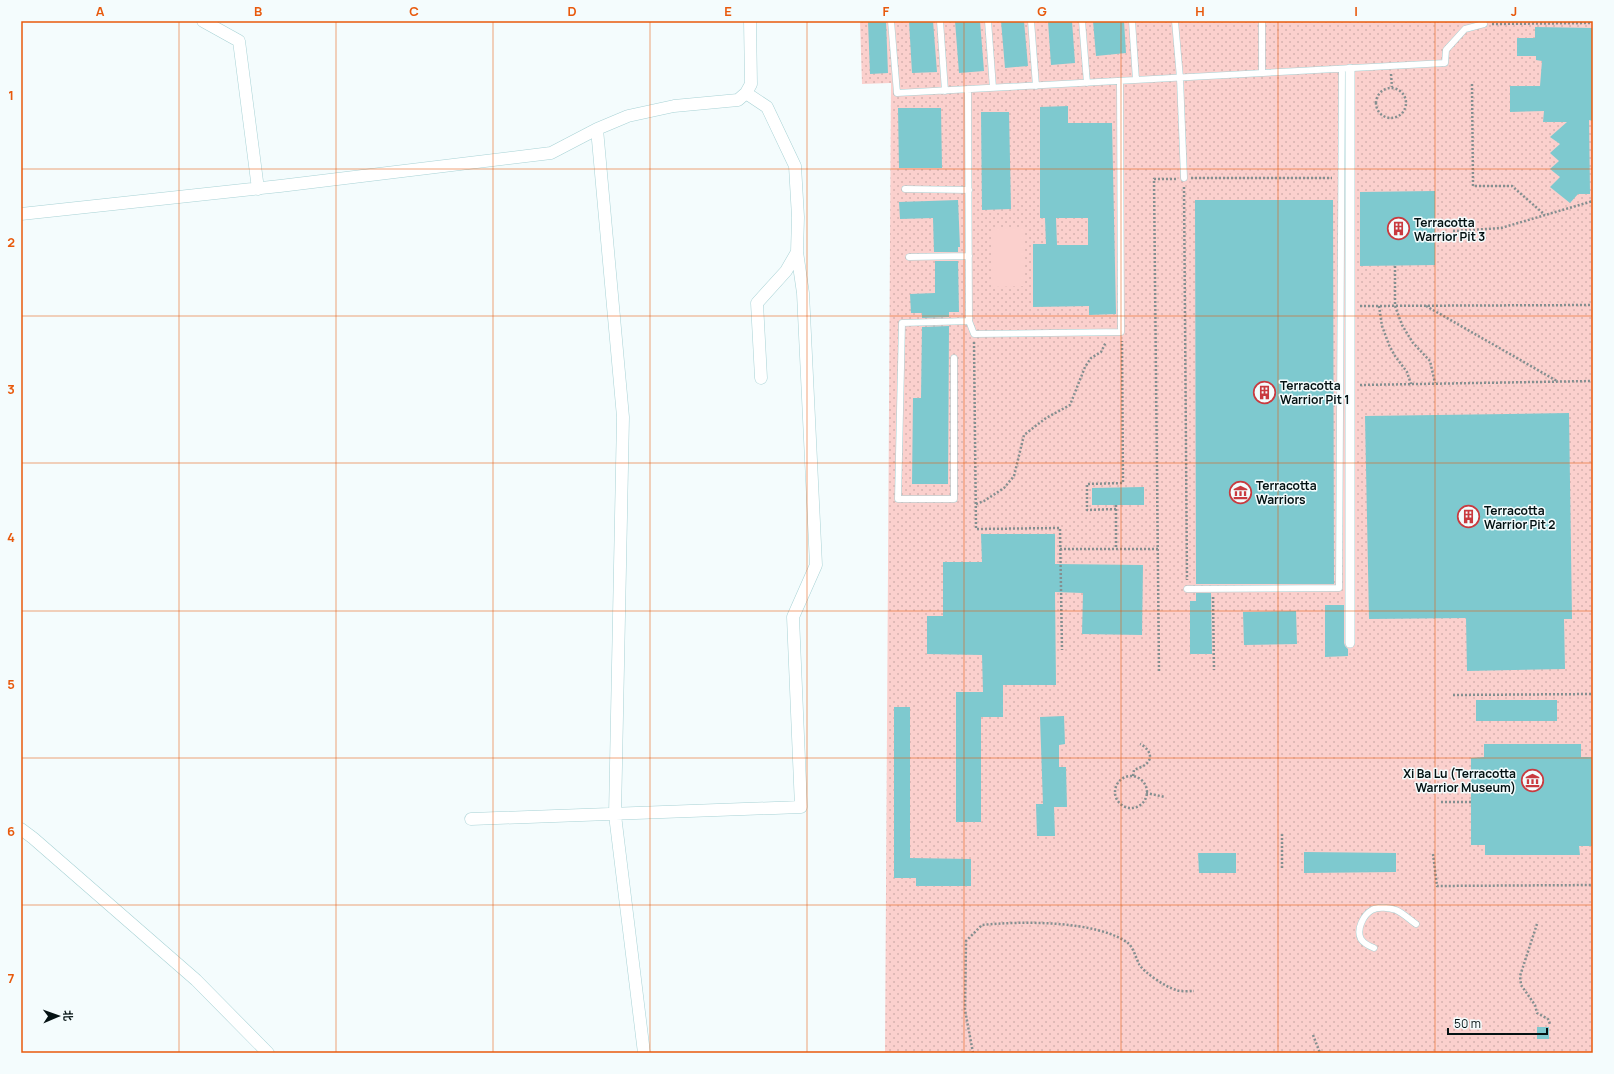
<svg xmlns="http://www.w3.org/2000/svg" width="1614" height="1074" font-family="Manrope,'Noto Sans SC',sans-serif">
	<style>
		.grass { fill: url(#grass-dots) }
		.garden { fill: #fbd0cd }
		.building { fill: #7ec9cf; fill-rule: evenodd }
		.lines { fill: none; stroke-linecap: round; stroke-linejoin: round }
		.service-casing { stroke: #a8d2d5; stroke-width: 7 }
		.pedestrian-casing { stroke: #a8d2d5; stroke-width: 10 }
		.minor-casing { stroke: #a8d2d5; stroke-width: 13 }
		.path { stroke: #848f90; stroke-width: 2.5; stroke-dasharray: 2 2; stroke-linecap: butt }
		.service { stroke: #fff; stroke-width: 6 }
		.pedestrian { stroke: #fff; stroke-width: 9 }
		.minor { stroke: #fff; stroke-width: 12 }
		.grid { fill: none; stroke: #e8590c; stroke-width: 1; stroke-opacity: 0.55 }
		.labels { text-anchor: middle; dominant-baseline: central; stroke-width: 3; stroke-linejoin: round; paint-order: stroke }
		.poi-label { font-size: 12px; font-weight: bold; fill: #041213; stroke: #f4fcfd; text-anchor: start }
		.neatline { fill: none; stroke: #e8590c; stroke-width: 1.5 }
		.grid-label { font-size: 13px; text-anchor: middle; font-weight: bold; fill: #e8590c }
	</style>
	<defs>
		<pattern id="grass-dots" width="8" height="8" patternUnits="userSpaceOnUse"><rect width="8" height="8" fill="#fbd0cd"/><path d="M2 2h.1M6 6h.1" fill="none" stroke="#d6b2af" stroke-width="1.8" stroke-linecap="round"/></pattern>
	</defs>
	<rect width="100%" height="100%" fill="#f4fcfd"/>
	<!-- grass -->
	<path class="grass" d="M860,21H1593V1053H885L891,83L862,84Z"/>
	<!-- garden -->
	<path class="garden" d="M991,229H1023L1024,286L991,287Z"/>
	<!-- building -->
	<path class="building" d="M868,21H886L888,73L870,74Z
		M909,21H933L937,72L912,73Z
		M955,21H980L984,71L959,73Z
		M1001,21H1024L1028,66L1005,68Z
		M1048,21H1072L1075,63L1051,65Z
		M1093,21H1124L1126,53L1096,56Z
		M1535,27L1592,28L1593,121L1589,120L1590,194H1578L1570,203L1550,187L1560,177L1550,169L1559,161L1550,153L1560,144L1550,137L1567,122H1543L1544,111L1510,112V86H1540L1542,61L1536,60V56H1517V38H1535Z
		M1068,106V123H1112L1116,314L1089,315V306L1033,307V244H1046L1045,218H1040V107ZM1056,218H1088V245H1057Z
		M898,108H941L942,168H899Z
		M981,112H1009L1011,209L982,210Z
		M1435,191V265L1360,266V192Z
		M958,200L960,247H958V252H934L933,218L900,219L899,202Z
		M1195,200H1333L1334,584H1196Z
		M935,261H958L959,312H949V317L922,318V313H911L910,294L935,293Z
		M949,326L948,484H912L913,398H921L922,327Z
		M1569,413L1572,619H1564L1565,669L1467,671L1466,618L1369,619L1365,416Z
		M1144,487V505H1092V488Z
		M981,534H1055V564L1143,565L1142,635L1082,634L1083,593L1055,592L1056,685H1003V717H981V822H956V692H983L982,655L927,654V616H943V562H982Z
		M1196,593H1211L1212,654H1190V601H1196Z
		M1325,605H1344V643L1345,646L1348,649V656L1325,657Z
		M1296,611L1297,644L1244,645L1243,612Z
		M1476,700H1557V721H1476Z
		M894,707H910V858L971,859V886H916V878H894Z
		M1064,716L1065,744L1059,745V767H1066L1067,807H1054L1055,836H1037L1036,804H1043L1040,717Z
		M1484,744H1581V757H1593V846H1579L1580,855H1485V845H1471V758L1484,757Z
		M1304,852L1396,853V872L1304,873Z
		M1198,853H1236V873H1199Z
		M1537,1027H1549V1039H1537Z"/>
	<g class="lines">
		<defs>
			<path id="service" d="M891,21L897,93L1445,63L1446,50L1465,29L1484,24
				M940,21L945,91
				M988,21L993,88
				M1031,21L1036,86
				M1082,21L1087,83
				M1132,21L1136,80
				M1175,21L1180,78L1184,178
				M1262,21V73
				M968,90L969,321L974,334L1121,332L1120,81
				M905,189L969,190
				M909,257L969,256
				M954,358V499H898L902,323L969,321
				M1187,589L1339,588L1342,69
				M1374,948C1369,946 1364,944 1361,939C1356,930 1363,915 1372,910C1378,906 1390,908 1396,910C1403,913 1410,920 1416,924"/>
			<path id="pedestrian" d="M1350,643V69"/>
			<path id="minor" d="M203,21L239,41L258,189
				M746,93L767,107L795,166L798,217L797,252L786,271L757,303L761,378
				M597,129L623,417L615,815L644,1053
				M21,214L280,186L551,153L597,129L628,116L674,106L738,100L746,93L751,84L750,21
				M471,819L801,807L793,617L816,565L803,293L797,252
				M21,829L33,838L196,980L268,1053"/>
		</defs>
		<!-- service casing -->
		<use href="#service" class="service-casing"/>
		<!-- pedestrian casing -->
		<use href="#pedestrian" class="pedestrian-casing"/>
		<!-- minor casing -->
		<use href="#minor" class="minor-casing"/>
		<!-- path -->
		<path class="path" d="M1492,24L1593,23
			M1391,74L1392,87
			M1472,84L1473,186H1512L1545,215
			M1376 103a15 15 0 1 1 30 0a15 15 0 1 1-30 0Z
			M1191,178H1332
			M1184,187L1187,580
			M1453,231L1501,228L1593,201
			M1395,266V306L1402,325L1413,343L1430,361L1435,383
			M1360,306L1593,305
			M1379,306L1382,326L1389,345L1395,356L1407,372L1411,384
			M1426,306L1557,381
			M974,342L976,529L1060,528L1062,650
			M1360,385L1593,381
			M976,504L984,501L1004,488L1014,476L1024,435L1046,418L1070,405L1085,367L1091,358L1101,352L1106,342
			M1116,505V549
			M1116,509L1087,510V484L1123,483L1122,341
			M1060,549H1158
			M1213,597L1214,670
			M1159,671L1154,179H1176
			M1453,695L1593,694
			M1133,776L1134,770C1138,768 1143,767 1146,764C1155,757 1147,747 1140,744
			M1115 792a16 16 0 1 1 32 0a16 16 0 1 1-32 0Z
			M1146,793L1165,797
			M1441,802H1471
			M1282,834V869
			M1433,854L1437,886L1593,885
			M1537,924L1520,976L1521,985L1535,1005L1537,1013L1548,1019L1550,1024
			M1313,1035L1320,1053
			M973,1053L965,1010L966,941L982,925C1020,921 1096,920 1128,943C1133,947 1136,958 1139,964C1144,973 1166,987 1176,990C1181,992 1189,991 1194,991"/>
		<!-- service -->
		<use href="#service" class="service"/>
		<!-- pedestrian -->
		<use href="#pedestrian" class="pedestrian"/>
		<!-- minor -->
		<use href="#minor" class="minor"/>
	</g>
	<!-- grid -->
	<path class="grid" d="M179,21V1053M336,21V1053M493,21V1053M650,21V1053M807,21V1053M964,21V1053M1121,21V1053M1278,21V1053M1435,21V1053M21,169H1593M21,316H1593M21,463H1593M21,611H1593M21,758H1593M21,905H1593"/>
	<!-- icons -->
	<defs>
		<symbol id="building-ring" viewBox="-11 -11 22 22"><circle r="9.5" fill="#f4fcfd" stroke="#c93a3f" stroke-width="1.5"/><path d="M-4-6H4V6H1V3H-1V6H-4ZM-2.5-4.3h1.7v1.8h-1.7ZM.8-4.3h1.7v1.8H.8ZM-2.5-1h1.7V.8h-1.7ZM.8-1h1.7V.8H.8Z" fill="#c93a3f"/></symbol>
		<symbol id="museum-ring" viewBox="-11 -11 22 22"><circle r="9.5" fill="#f4fcfd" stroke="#c93a3f" stroke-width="1.5"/><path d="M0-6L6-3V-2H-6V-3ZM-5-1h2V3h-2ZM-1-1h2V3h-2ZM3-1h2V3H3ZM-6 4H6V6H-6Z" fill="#c93a3f"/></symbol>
	</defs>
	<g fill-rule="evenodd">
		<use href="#building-ring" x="1386" y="216" width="25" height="25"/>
		<use href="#building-ring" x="1252" y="380" width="25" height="25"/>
		<use href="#museum-ring" x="1228" y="480" width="25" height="25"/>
		<use href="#building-ring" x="1456" y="504" width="25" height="25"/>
		<use href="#museum-ring" x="1520" y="768" width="25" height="25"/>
	</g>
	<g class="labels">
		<!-- poi labels -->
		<g class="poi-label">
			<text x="1414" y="222">Terracotta<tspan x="1414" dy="14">Warrior Pit 3</tspan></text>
			<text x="1280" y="385">Terracotta<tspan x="1280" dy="14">Warrior Pit 1</tspan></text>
			<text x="1256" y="485">Terracotta<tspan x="1256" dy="14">Warriors</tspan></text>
			<text x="1484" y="510">Terracotta<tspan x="1484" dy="14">Warrior Pit 2</tspan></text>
			<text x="1516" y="773" text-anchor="end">Xi Ba Lu (Terracotta<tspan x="1516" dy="14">Warrior Museum)</tspan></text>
		</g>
	</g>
	<!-- border -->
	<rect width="1614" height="1074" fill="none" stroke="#f4fcfd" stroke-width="44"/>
	<!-- north arrow -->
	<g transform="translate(58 1016) rotate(88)" stroke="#f4fcfd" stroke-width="3" paint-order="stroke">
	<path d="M0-3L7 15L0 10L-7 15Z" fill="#041213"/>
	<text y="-6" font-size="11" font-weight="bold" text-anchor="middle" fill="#041213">北</text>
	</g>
	<!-- scale -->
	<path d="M1448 1028v6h99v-6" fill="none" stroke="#041213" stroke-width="2"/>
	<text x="1454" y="1028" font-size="12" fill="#041213" stroke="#f4fcfd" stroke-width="3" paint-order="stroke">50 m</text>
	<rect x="22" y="22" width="1570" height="1030" class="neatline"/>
	<g class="grid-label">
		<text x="100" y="16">A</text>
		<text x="258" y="16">B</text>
		<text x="414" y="16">C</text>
		<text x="572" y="16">D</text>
		<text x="728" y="16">E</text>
		<text x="886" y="16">F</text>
		<text x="1042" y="16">G</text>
		<text x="1200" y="16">H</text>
		<text x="1356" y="16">I</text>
		<text x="1514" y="16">J</text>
		<text x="11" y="100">1</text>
		<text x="11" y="247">2</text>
		<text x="11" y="394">3</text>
		<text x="11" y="542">4</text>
		<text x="11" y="689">5</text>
		<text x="11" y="836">6</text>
		<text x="11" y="983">7</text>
	</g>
</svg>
